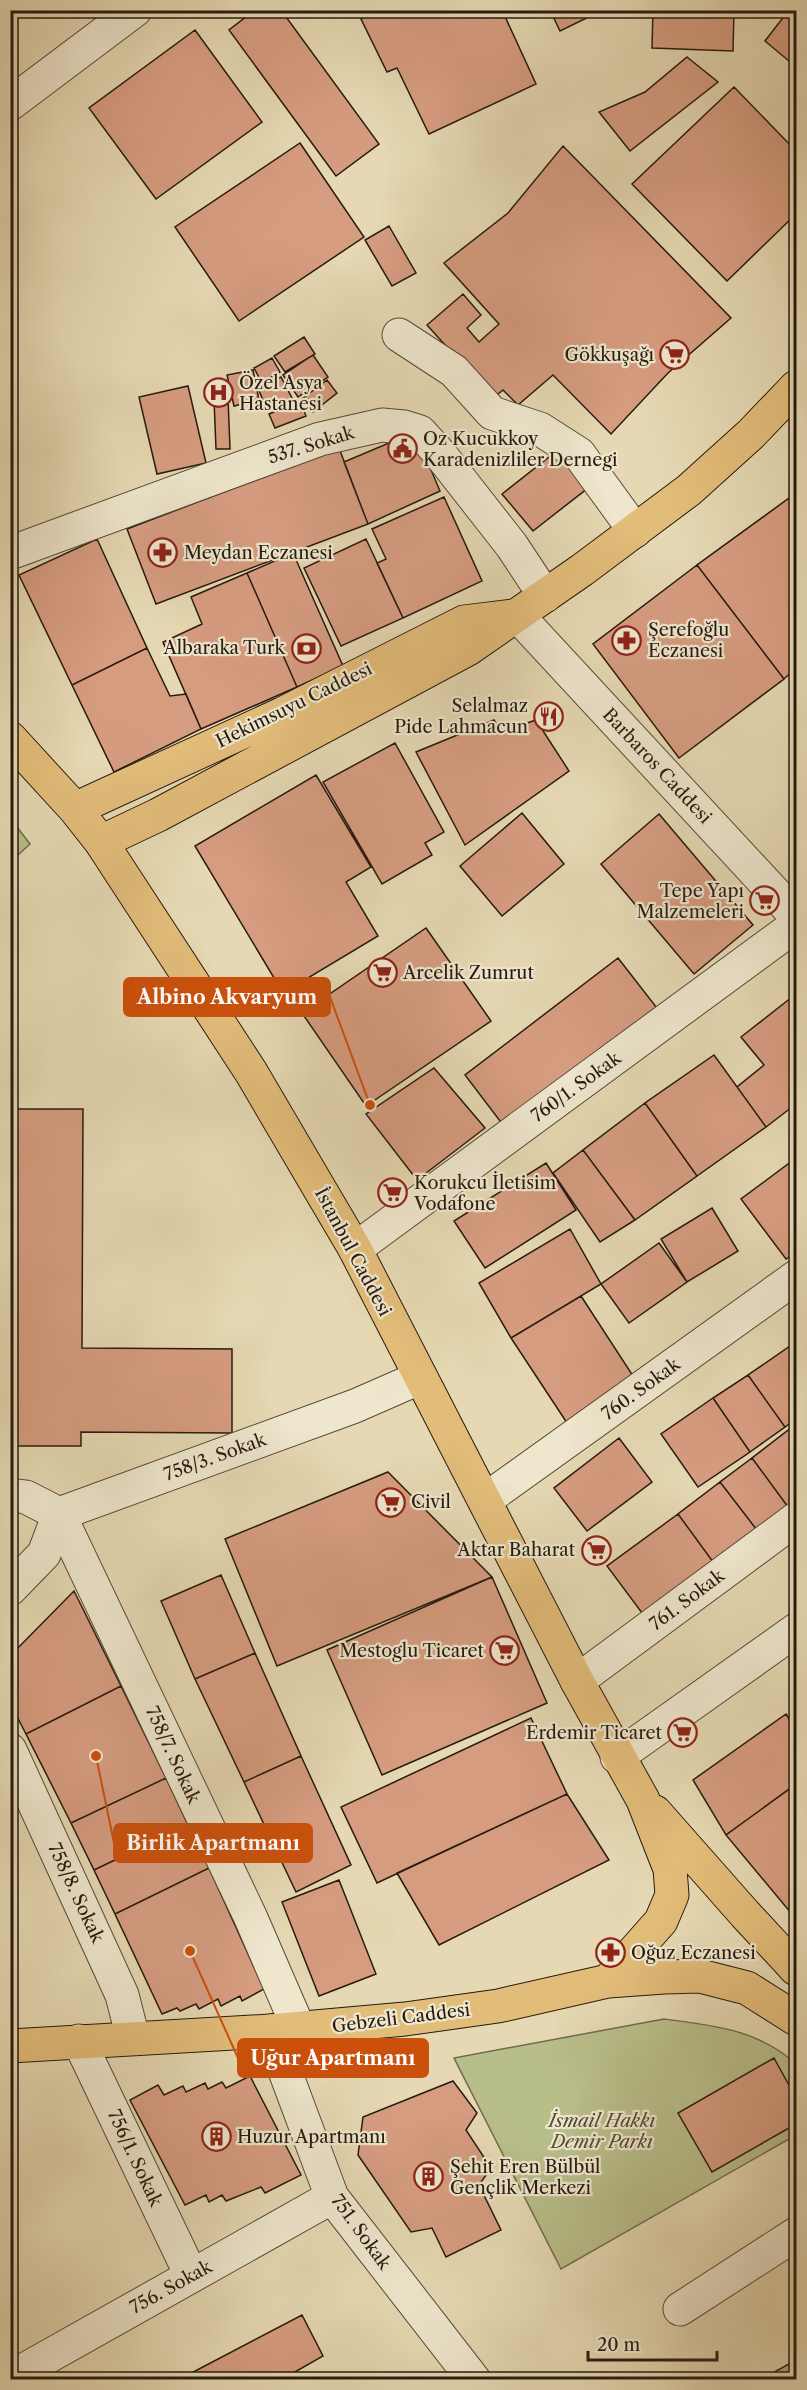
<svg xmlns="http://www.w3.org/2000/svg" width="807" height="2390" font-family="'Libre Caslon Text',serif">
	<style>
		.green { fill: #b8be8a; stroke: #6f6c4c; stroke-width: 1.5 }
		.building { fill: #d69c80; stroke: #261a0f; stroke-width: 1.5 }
		.lines { fill: none; stroke-linecap: round; stroke-linejoin: round }
		.minor-casing { stroke: #564a38; stroke-width: 35 }
		.major-casing { stroke: #261a0f; stroke-width: 35 }
		.minor { stroke: #eee6cd; stroke-width: 33 }
		.major { stroke: #e2bc79; stroke-width: 33 }
		.labels { text-anchor: middle; dominant-baseline: central; stroke-width: 4.5; stroke-linejoin: round; paint-order: stroke }
		.poi-label { font-size: 18px; fill: #261a0f; stroke: #eee6cd; text-anchor: start }
		.street-label { font-size: 18px; fill: #261a0f; stroke: #eee6cd }
		.park-label { font-size: 18px; font-style: italic; fill: #524b34; stroke: #eee6cd }
		.leader { fill: none; stroke: #cb500c; stroke-width: 2 }
		.callout-dot { fill: #cb500c; stroke: #eee6cd; stroke-width: 2 }
		.callout { fill: #cb500c; stroke: #cb500c; stroke-width: 2 }
		.callout-label { font-size: 20px; text-anchor: middle; font-weight: bold; fill: #fff }
	</style>
	<rect width="100%" height="100%" fill="#e5d8b2"/>
	<filter id="stains"><feTurbulence type="fractalNoise" baseFrequency=".00333" numOctaves="4"/><feColorMatrix values="0 0 0 0 .2 0 0 0 0 .09 0 0 0 0 .02 0 0 0 .5 -.17"/></filter>
	<radialGradient id="worn" r=".72"><stop offset=".6" stop-color="#630" stop-opacity="0"/><stop offset="1" stop-color="#630" stop-opacity=".3"/></radialGradient>
	<!-- green -->
	<path class="green" d="M10,818L30,844L18,855L11,848Z
		M664,2019C713,2025 759,2030 796,2064V2135L561,2269L454,2058Z"/>
	<!-- building -->
	<path class="building" d="M255,10H281L379,144L336,176L229,30Z
		M369,10H502L536,84L429,134L397,68L387,72L361,19L371,14Z
		M550,10H603L560,31Z
		M653,10H734L733,51L652,48Z
		M789,10H796V67L765,41Z
		M195,30L262,122L156,199L89,108Z
		M687,57L718,82L630,151L599,112L645,92Z
		M734,87L796,151V214L727,281L632,184Z
		M300,143L364,237L239,321L175,227Z
		M563,146L731,318L668,373L611,434L553,375L518,405L503,390L493,398L427,325L463,294L481,315L467,328L479,342L499,324L444,263L508,213Z
		M389,226L416,273L392,286L365,240Z
		M304,337L315,354L285,372L274,356Z
		M313,355L328,377L298,397L283,375Z
		M272,358L280,372L262,383L254,368Z
		M253,370L259,400L234,406L227,375Z
		M281,377L292,398L267,410L258,388Z
		M327,380L337,393L313,412L302,399Z
		M188,386L206,463L157,474L139,397Z
		M228,398L230,449H216L214,399Z
		M300,401L306,416L275,428L269,414Z
		M415,432L440,491L368,524L344,462Z
		M339,448L368,524L156,604L127,529Z
		M558,450L588,488L533,531L502,494Z
		M796,493V668L784,679L697,565Z
		M444,497L482,581L403,618L377,563L386,559L372,529Z
		M97,539L147,648L72,685L19,575Z
		M366,539L403,618L341,646L304,568Z
		M293,553L343,666L297,687L247,573Z
		M697,565L784,679L679,758L593,644Z
		M247,573L297,687L201,729L163,642L202,624L191,597Z
		M147,648L170,696L186,694L201,729L114,772L72,685Z
		M494,720L501,732L536,720L569,771L465,845L416,752Z
		M395,743L444,832L425,843L432,855L382,884L323,782Z
		M316,775L371,867L346,882L378,936L283,993L195,846Z
		M522,813L564,864L502,916L460,866Z
		M659,814L753,925L694,974L601,864Z
		M426,928L491,1021L366,1106L302,1013Z
		M618,958L657,1008L503,1125L465,1075Z
		M796,994V1104L766,1127L737,1087L764,1065L741,1037Z
		M714,1055L766,1127L697,1176L645,1103Z
		M434,1068L485,1128L417,1180L366,1114Z
		M645,1103L697,1176L635,1220L583,1150Z
		M10,1109H83L82,1348L232,1349V1433L81,1432V1446H10Z
		M583,1150L635,1220L600,1242L553,1173Z
		M796,1158V1252L786,1259L741,1199Z
		M546,1163L576,1210L485,1268L454,1221Z
		M712,1208L738,1251L687,1282L661,1239Z
		M570,1229L601,1284L511,1338L479,1283Z
		M659,1243L687,1282L629,1323L601,1284Z
		M581,1296L635,1379L567,1423L511,1338Z
		M796,1342V1419L785,1427L748,1375Z
		M748,1375L785,1427L750,1452L713,1398Z
		M713,1398L750,1452L698,1487L661,1434Z
		M796,1424V1507L791,1511L752,1458Z
		M619,1438L652,1482L587,1531L554,1488Z
		M752,1458L791,1511L760,1534L720,1482Z
		M388,1472L492,1577L277,1666L225,1539Z
		M720,1482L760,1534L716,1566L678,1514Z
		M678,1514L716,1566L645,1617L607,1566Z
		M221,1575L255,1653L195,1679L161,1601Z
		M492,1577L547,1703L382,1775L327,1650Z
		M74,1591L121,1686L26,1734L10,1703V1656Z
		M255,1653L301,1756L244,1782L195,1679Z
		M121,1686L166,1778L71,1823L26,1734Z
		M786,1714L796,1730V1784L726,1835L693,1780Z
		M531,1718L567,1794L377,1883L341,1807Z
		M301,1756L351,1865L296,1892L244,1782Z
		M166,1778L188,1825L94,1870L71,1823Z
		M796,1784V1919L726,1835Z
		M567,1794L609,1860L439,1945L397,1873Z
		M188,1825L209,1868L115,1914L94,1870Z
		M209,1868L264,1989L242,2001L240,1996L221,2006L218,1999L199,2009L196,2004L180,2011L177,2008L162,2014L115,1914Z
		M339,1880L376,1974L319,1996L282,1902Z
		M774,2058L796,2098V2124L712,2172L678,2113Z
		M250,2076L301,2175L265,2193L261,2187L226,2201L222,2195L209,2202L206,2195L185,2205L130,2100L158,2085L164,2095L183,2086L186,2092L205,2083L208,2089L222,2082L226,2088Z
		M453,2081L477,2113L466,2130L491,2168L479,2185L501,2230L446,2257L432,2228L411,2232L358,2155L363,2117Z
		M302,2315L323,2356L281,2380H178Z
		M796,2360V2380H760Z"/>
	<g class="lines">
		<defs>
			<path id="minor" d="M10,104L135,10
				M399,335L454,371L492,413L540,429L579,454L635,531
				M10,553L320,439L382,425L404,427L420,432L440,454L512,546L545,596
				M518,616L796,916
				M355,1249L796,925
				M10,1495L26,1497L59,1514L355,1406L419,1378
				M485,1500L796,1277
				M59,1514L250,1916L299,2029
				M10,1589L44,1554L59,1514
				M577,1681L796,1519
				M10,1750L122,1995L133,2038
				M617,1757L796,1630
				M270,2031L332,2197L474,2380
				M79,2041L191,2275
				M680,2309L796,2234
				M10,2378L332,2197"/>
			<path id="major" d="M10,738L75,809L101,842L251,1072L355,1249L577,1681L643,1800L670,1869L672,1895L661,1921L608,1981
				M75,809L282,714L464,622L513,616
				M101,842L158,815L468,649L582,570L689,490L751,434L796,387
				M655,1812L745,1914L796,1969
				M10,2046L270,2031L405,2019L498,2006L608,1981L664,1977L700,1976L747,1988L796,2019"/>
		</defs>
		<!-- minor casing -->
		<use href="#minor" class="minor-casing"/>
		<!-- major casing -->
		<use href="#major" class="major-casing"/>
		<!-- minor -->
		<use href="#minor" class="minor"/>
		<!-- major -->
		<use href="#major" class="major"/>
	</g>
	<!-- icons -->
	<defs>
		<symbol id="supermarket-ring" viewBox="-11 -11 22 22"><circle r="9.5" fill="#eee6cd" stroke="#8f2418" stroke-width="1.5"/><path d="M-6-5.5h2.5l.6 2H6L4.5 2H-2.5L-4.4-4H-6ZM-1.5 3.2a1.3 1.3 0 1 0 .1 0ZM3 3.2a1.3 1.3 0 1 0 .1 0Z" fill="#8f2418"/></symbol>
		<symbol id="hospital-ring" viewBox="-11 -11 22 22"><circle r="9.5" fill="#eee6cd" stroke="#8f2418" stroke-width="1.5"/><path d="M-5-5h3v3.5h4V-5h3V5h-3V1.5h-4V5h-3Z" fill="#8f2418"/></symbol>
		<symbol id="civic-ring" viewBox="-11 -11 22 22"><circle r="9.5" fill="#eee6cd" stroke="#8f2418" stroke-width="1.5"/><path d="M-.6-6.5H3V-4.5H.6V-3L4-1V1h2V6H-6V1h2V-1L-.6-3ZM-1.2 2.5V6h2.4V2.5Z" fill="#8f2418"/></symbol>
		<symbol id="pharmacy-ring" viewBox="-11 -11 22 22"><circle r="9.5" fill="#eee6cd" stroke="#8f2418" stroke-width="1.5"/><path d="M-2-6h4v4h4v4h-4v4h-4v-4h-4v-4h4Z" fill="#8f2418"/></symbol>
		<symbol id="bank-ring" viewBox="-11 -11 22 22"><circle r="9.5" fill="#eee6cd" stroke="#8f2418" stroke-width="1.5"/><path d="M-6-4H6V4H-6ZM0-2.3a2.3 2.3 0 1 0 0 4.6a2.3 2.3 0 1 0 0-4.6Z" fill="#8f2418"/></symbol>
		<symbol id="restaurant-ring" viewBox="-11 -11 22 22"><circle r="9.5" fill="#eee6cd" stroke="#8f2418" stroke-width="1.5"/><path d="M-5-6h1v4h1v-4h1v4h1v-4h1v5L-1.5 .5V6h-2V.5L-5-1ZM5-6V6H3V1.5H1.5Q1.5-4 5-6Z" fill="#8f2418"/></symbol>
		<symbol id="building-ring" viewBox="-11 -11 22 22"><circle r="9.5" fill="#eee6cd" stroke="#8f2418" stroke-width="1.5"/><path d="M-4-6H4V6H1V3H-1V6H-4ZM-2.5-4.3h1.7v1.8h-1.7ZM.8-4.3h1.7v1.8H.8ZM-2.5-1h1.7V.8h-1.7ZM.8-1h1.7V.8H.8Z" fill="#8f2418"/></symbol>
	</defs>
	<g fill-rule="evenodd">
		<use href="#supermarket-ring" x="658" y="338" width="33" height="33"/>
		<use href="#hospital-ring" x="202" y="376" width="33" height="33"/>
		<use href="#civic-ring" x="386" y="432" width="33" height="33"/>
		<use href="#pharmacy-ring" x="146" y="536" width="33" height="33"/>
		<use href="#pharmacy-ring" x="610" y="624" width="33" height="33"/>
		<use href="#bank-ring" x="290" y="632" width="33" height="33"/>
		<use href="#restaurant-ring" x="532" y="700" width="33" height="33"/>
		<use href="#supermarket-ring" x="748" y="884" width="33" height="33"/>
		<use href="#supermarket-ring" x="366" y="956" width="33" height="33"/>
		<use href="#supermarket-ring" x="376" y="1176" width="33" height="33"/>
		<use href="#supermarket-ring" x="374" y="1486" width="33" height="33"/>
		<use href="#supermarket-ring" x="580" y="1534" width="33" height="33"/>
		<use href="#supermarket-ring" x="488" y="1634" width="33" height="33"/>
		<use href="#supermarket-ring" x="666" y="1716" width="33" height="33"/>
		<use href="#pharmacy-ring" x="594" y="1936" width="33" height="33"/>
		<use href="#building-ring" x="200" y="2120" width="33" height="33"/>
		<use href="#building-ring" x="412" y="2160" width="33" height="33"/>
	</g>
	<g class="labels">
		<!-- poi labels -->
		<g class="poi-label">
			<text x="654" y="355" text-anchor="end">Gökkuşağı</text>
			<text x="239" y="383">Özel Asya<tspan x="239" dy="21">Hastanesi</tspan></text>
			<text x="423" y="439">Oz Kucukkoy<tspan x="423" dy="21">Karadenizliler Dernegi</tspan></text>
			<text x="184" y="553">Meydan Eczanesi</text>
			<text x="648" y="630">Şerefoğlu<tspan x="648" dy="21">Eczanesi</tspan></text>
			<text x="285" y="648" text-anchor="end">Albaraka Turk</text>
			<text x="528" y="706" text-anchor="end">Selalmaz<tspan x="528" dy="21">Pide Lahmacun</tspan></text>
			<text x="744" y="891" text-anchor="end">Tepe Yapı<tspan x="744" dy="21">Malzemeleri</tspan></text>
			<text x="403" y="973">Arcelik Zumrut</text>
			<text x="414" y="1183">Korukcu İletisim<tspan x="414" dy="21">Vodafone</tspan></text>
			<text x="411" y="1502">Civil</text>
			<text x="575" y="1550" text-anchor="end">Aktar Baharat</text>
			<text x="484" y="1651" text-anchor="end">Mestoglu Ticaret</text>
			<text x="662" y="1733" text-anchor="end">Erdemir Ticaret</text>
			<text x="631" y="1953">Oğuz Eczanesi</text>
			<text x="237" y="2137">Huzur Apartmanı</text>
			<text x="450" y="2167">Şehit Eren Bülbül<tspan x="450" dy="21">Gençlik Merkezi</tspan></text>
		</g>
		<!-- street labels -->
		<g class="street-label">
			<text transform="translate(311 445) rotate(-17)">537. Sokak</text>
			<text transform="translate(294 705) rotate(-26)">Hekimsuyu Caddesi</text>
			<text transform="translate(657 766) rotate(47)">Barbaros Caddesi</text>
			<text transform="translate(576 1087) rotate(-36)">760/1. Sokak</text>
			<text transform="translate(353 1252) rotate(62)">İstanbul Caddesi</text>
			<text transform="translate(641 1389) rotate(-36)">760. Sokak</text>
			<text transform="translate(215 1457) rotate(-20)">758/3. Sokak</text>
			<text transform="translate(687 1600) rotate(-37)">761. Sokak</text>
			<text transform="translate(173 1755) rotate(65)">758/7. Sokak</text>
			<text transform="translate(76 1893) rotate(65)">758/8. Sokak</text>
			<text transform="translate(401 2018) rotate(-7)">Gebzeli Caddesi</text>
			<text transform="translate(135 2158) rotate(65)">756/1. Sokak</text>
			<text transform="translate(361 2232) rotate(54)">751. Sokak</text>
			<text transform="translate(171 2287) rotate(-29)">756. Sokak</text>
		</g>
		<!-- park labels -->
		<g class="park-label">
			<text x="602" y="2121">İsmail Hakkı<tspan x="602" dy="21">Demir Parkı</tspan></text>
		</g>
	</g>
	<!-- callouts -->
	<path class="leader" d="M370 1105L330 997M96 1756L114 1843M190 1951L238 2058"/>
	<g class="callout-dot">
		<circle cx="370" cy="1105" r="6"/>
		<circle cx="96" cy="1756" r="6"/>
		<circle cx="190" cy="1951" r="6"/>
	</g>
	<g class="callout">
		<rect x="124" y="978" width="206" height="38" rx="6"/>
		<rect x="114" y="1824" width="198" height="38" rx="6"/>
		<rect x="238" y="2039" width="190" height="38" rx="6"/>
	</g>
	<g class="callout-label">
		<text x="227" y="1004">Albino Akvaryum</text>
		<text x="213" y="1850">Birlik Apartmanı</text>
		<text x="333" y="2065">Uğur Apartmanı</text>
	</g>
	<!-- margin -->
	<rect width="807" height="2390" fill="none" stroke="#e5d8b2" stroke-width="36"/>
	<rect x="12" y="12" width="783" height="2366" fill="none" stroke="#261a0f" stroke-width="3"/>
	<rect x="18" y="18" width="771" height="2354" fill="none" stroke="#261a0f" stroke-width="1.5"/>
	<!-- scale -->
	<path d="M588 2351v9h129v-9" fill="none" stroke="#261a0f" stroke-width="3"/>
	<text x="597" y="2351" font-size="18" fill="#261a0f" stroke="#eee6cd" stroke-width="4.5" paint-order="stroke">20 m</text>
	<rect width="100%" height="100%" filter="url(#stains)"/>
	<rect width="100%" height="100%" fill="url(#worn)"/>
</svg>
